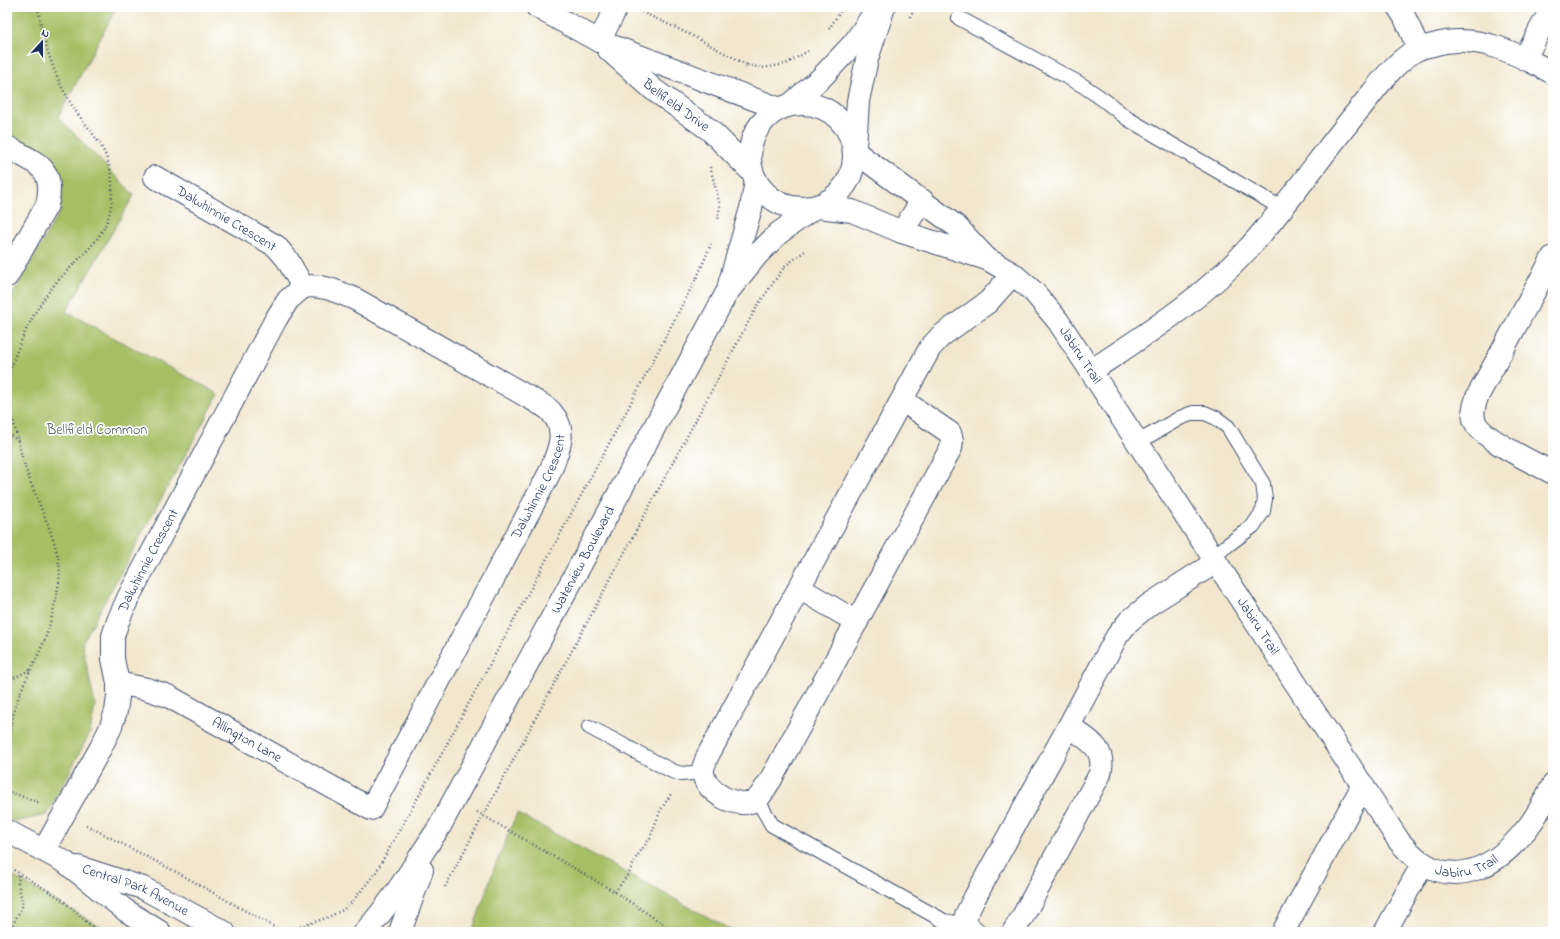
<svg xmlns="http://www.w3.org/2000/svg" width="1560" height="939" font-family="'Indie Flower',sans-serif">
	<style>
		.green { fill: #a6bf64; stroke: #607761 }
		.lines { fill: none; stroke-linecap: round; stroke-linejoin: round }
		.service-casing { stroke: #3b4b6f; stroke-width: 16 }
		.minor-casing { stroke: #3b4b6f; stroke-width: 24 }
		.tertiary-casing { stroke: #3b4b6f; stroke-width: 24 }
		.path { stroke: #3b4b6f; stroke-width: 2.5; stroke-dasharray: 1 3; stroke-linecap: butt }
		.service { stroke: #fff; stroke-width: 14 }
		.minor { stroke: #fff; stroke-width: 22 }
		.tertiary { stroke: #fff; stroke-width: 22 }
		.labels { text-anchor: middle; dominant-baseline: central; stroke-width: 3.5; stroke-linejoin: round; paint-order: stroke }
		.street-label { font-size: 14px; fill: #1b2f5e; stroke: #fff }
		.park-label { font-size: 14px; fill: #4c6160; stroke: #fff }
	</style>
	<rect width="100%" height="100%" fill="#fff"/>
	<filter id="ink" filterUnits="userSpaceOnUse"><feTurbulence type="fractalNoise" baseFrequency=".025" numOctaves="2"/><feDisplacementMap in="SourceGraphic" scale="8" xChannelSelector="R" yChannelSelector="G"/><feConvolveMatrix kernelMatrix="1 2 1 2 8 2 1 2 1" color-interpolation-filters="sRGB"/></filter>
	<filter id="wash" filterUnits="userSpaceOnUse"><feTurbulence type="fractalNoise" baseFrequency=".012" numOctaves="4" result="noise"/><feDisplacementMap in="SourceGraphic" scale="16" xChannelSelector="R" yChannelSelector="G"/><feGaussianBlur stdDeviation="0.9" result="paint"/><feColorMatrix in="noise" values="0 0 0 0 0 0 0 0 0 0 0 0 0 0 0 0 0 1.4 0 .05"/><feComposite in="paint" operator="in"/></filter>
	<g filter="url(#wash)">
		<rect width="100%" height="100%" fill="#f2e7cd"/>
		<!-- green -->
		<path class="green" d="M7,7H112L116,9L58,117L134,195L66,312L219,394L82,643L95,705L90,733L47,815L14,822L7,818V305L60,211L55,185L42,154L7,134Z
			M517,813L735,932H472L494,869Z
			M7,873L105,929L109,932H7Z"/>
	</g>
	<g filter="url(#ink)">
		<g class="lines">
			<defs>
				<path id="service" d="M959,18L1082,85L1104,100L1128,119L1283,209
					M1138,442L1180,418L1193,413H1205L1216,418L1228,427L1263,484L1265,499L1263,511L1253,526L1213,556
					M589,727L672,771L681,774L703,772
					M757,799L772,825L944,921L966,925"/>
				<g id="minor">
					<path d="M537,7L599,41L780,109"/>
					<path d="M1398,7L1404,16L1419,49"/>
					<path d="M599,41L617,7"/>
					<path id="s1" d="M609,50L654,90L710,130L752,172"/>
					<path d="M1525,58L1552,7"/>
					<path d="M7,147C36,163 56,167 47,205L7,276"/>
					<path d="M854,151L956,226L986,258"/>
					<path id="s2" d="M818,207L852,211L902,232L987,259L1013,274L1034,292L1058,321L1399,841C1406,849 1413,856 1421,862C1460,888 1499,863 1524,832C1536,819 1544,801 1553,785"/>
					<path d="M902,232L922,200"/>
					<path d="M1553,257L1477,397C1475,404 1472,411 1474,419C1478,438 1535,463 1553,473"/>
					<path d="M1091,371C1146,334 1202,299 1247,250C1288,205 1322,154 1361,107C1378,86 1394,62 1418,49C1423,47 1428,46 1433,45C1476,32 1516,53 1553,73"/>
					<path d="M902,400L950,433L952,440L951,448L770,781C766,786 762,795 757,799C740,812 704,792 703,772C702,768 706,761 707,757L930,348L941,336L988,302L1013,274"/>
					<path d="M799,588L857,622"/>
					<path id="s3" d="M118,683L147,689L168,696L371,809L549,474C557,454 569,432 552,413C549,408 542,405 537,402L355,299C338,292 323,284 303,287L287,259L276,246L155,177"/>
					<path d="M7,831L65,862L125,910L160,932"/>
					<path id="s4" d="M44,850L100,749L110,729L116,711L118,697V683L113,659V636L118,621L128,598L276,319L288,300L303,287"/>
					<path id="s5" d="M78,867L143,888L224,932"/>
					<path d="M974,932L966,925V915L975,897L1069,726L1117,636L1129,621L1150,604L1216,562"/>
					<path d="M1013,932L1023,916L1100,774C1107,748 1088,740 1069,726"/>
					<path d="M1283,932L1363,785"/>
					<path d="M1385,932L1423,863"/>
				</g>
				<g id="tertiary">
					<circle cx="802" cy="156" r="52"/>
					<path d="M790,105L821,78L854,43L875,12"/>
					<path d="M855,148L858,101L867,59L884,7"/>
					<path d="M729,285L751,208L756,181"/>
					<path id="s6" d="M365,932C394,900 416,862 440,826L726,294L757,255L779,233L815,207"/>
					<path d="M400,932L422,870"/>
				</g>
			</defs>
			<!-- service casing -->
			<use href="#service" class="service-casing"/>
			<!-- minor casing -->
			<use href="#minor" class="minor-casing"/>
			<!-- tertiary casing -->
			<use href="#tertiary" class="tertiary-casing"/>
			<!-- path -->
			<path class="path" d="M642,12L691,35L747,65
				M910,17L915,7
				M829,29L843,7
				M745,68L747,65L763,68L786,64L808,51
				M710,167L720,205L718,221
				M7,434L18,440
				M7,681L32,669
				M7,754C10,737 11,719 17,702C23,683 34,665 42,646C49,631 52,615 56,599C58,588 61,574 59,563C54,533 39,506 29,478C22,460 18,441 14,423C10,406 5,388 10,371C20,339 34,310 55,284C84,250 114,237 112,186C111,149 91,134 73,107C54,77 43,42 38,7
				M7,791L40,803
				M477,812L615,892L675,932
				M86,825L180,874L283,932
				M7,866L60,898L98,932
				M445,887L757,306L785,266L805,251
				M615,892L629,873L636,858L650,838L660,811L671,794
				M9,932L23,905L18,883L19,872
				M285,932L326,918L343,910L353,901L376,872L421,792L625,414L699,273L711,244"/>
			<!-- service -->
			<use href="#service" class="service"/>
			<!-- minor -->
			<use href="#minor" class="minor"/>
			<!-- tertiary -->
			<use href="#tertiary" class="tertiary"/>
		</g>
	</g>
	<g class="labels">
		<!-- street labels -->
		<g class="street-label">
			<text stroke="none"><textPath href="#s1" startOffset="87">Bellfield Drive</textPath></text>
			<text transform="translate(226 219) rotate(31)">Dalwhinnie Crescent</text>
			<text stroke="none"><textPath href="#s2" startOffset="314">Jabiru Trail</textPath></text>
			<text stroke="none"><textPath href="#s3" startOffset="648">Dalwhinnie Crescent</textPath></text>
			<text stroke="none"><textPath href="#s6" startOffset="432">Waterview Boulevard</textPath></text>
			<text stroke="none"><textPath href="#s4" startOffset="316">Dalwhinnie Crescent</textPath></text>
			<text stroke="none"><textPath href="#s2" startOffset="638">Jabiru Trail</textPath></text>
			<text stroke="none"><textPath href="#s3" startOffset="142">Allington Lane</textPath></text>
			<text stroke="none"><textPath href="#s2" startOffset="974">Jabiru Trail</textPath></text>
			<text stroke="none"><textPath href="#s5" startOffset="62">Central Park Avenue</textPath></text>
		</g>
		<!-- park labels -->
		<g class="park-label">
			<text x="97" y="430">Bellfield Common</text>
		</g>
	</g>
	<!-- margin -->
	<rect width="1560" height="939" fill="none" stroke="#fff" stroke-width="24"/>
	<!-- north arrow -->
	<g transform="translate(42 42) rotate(21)" stroke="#ffffff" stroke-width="3" paint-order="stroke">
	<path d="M0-3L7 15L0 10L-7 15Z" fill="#1b2f5e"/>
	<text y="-6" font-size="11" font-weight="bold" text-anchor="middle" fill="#1b2f5e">N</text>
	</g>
</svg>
